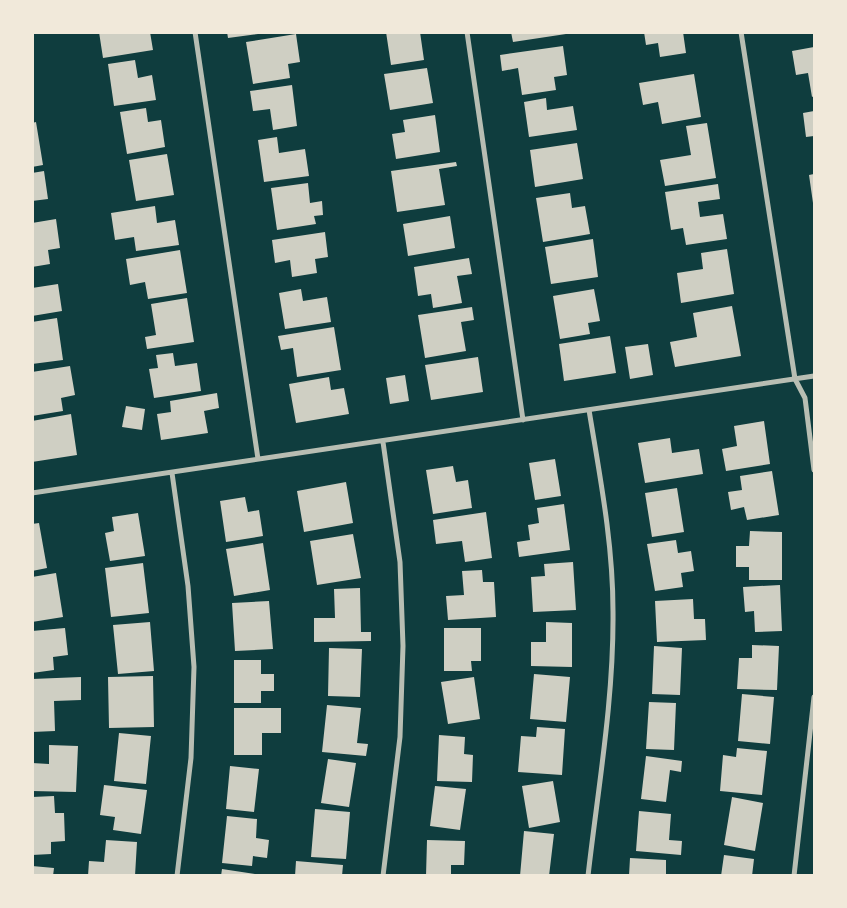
<svg xmlns="http://www.w3.org/2000/svg" width="847" height="908" font-family="'Varela Round',sans-serif">
	<style>
		.building { fill: #cfcfc3 }
		.lines { fill: none; stroke-linecap: round; stroke-linejoin: round }
		.minor { stroke: #b8beb3; stroke-width: 5 }
	</style>
	<rect width="100%" height="100%" fill="#0f3d3e"/>
	<!-- building -->
	<path class="building" d="M99,32H150L153,50L103,58Z
		M227,32H258V34L228,38Z
		M386,32H420L424,60L391,65Z
		M511,32H566V34L513,42Z
		M644,32H683L686,53L660,57L658,43L646,45Z
		M296,34L300,62L288,64L290,78L253,84L246,42Z
		M563,46L567,75L554,77L556,90L522,95L518,68L502,71L500,55Z
		M814,47V96L812,97L808,73L796,75L792,51Z
		M135,60L138,78L152,75L156,100L114,106L108,64Z
		M427,68L433,103L390,110L384,74Z
		M694,74L701,117L662,124L658,102L643,105L639,83Z
		M292,85L297,126L273,130L270,109L253,111L250,91Z
		M546,98L547,110L573,106L577,130L529,137L524,102Z
		M146,108L148,122L161,120L165,147L127,154L120,112Z
		M814,111V136L806,137L803,113Z
		M435,115L440,152L396,159L392,134L405,132L403,120Z
		M36,122L43,165L32,167V123Z
		M707,123L716,178L665,186L660,160L691,155L686,126Z
		M277,137L279,153L305,149L309,176L264,182L258,140Z
		M577,143L583,179L535,187L530,150Z
		M167,154L174,195L136,201L129,160Z
		M456,162L457,166L439,169L445,205L397,212L391,171Z
		M44,171L48,199L32,201V173Z
		M814,174V203H813L809,175Z
		M308,183L310,203L322,201L323,215L314,216L316,224L277,230L271,188Z
		M718,184L720,199L698,202L700,217L723,214L727,239L686,245L683,228L671,230L665,192Z
		M570,193L572,208L585,206L590,234L543,242L536,198Z
		M155,206L157,223L175,220L179,245L136,251L134,237L115,240L111,213Z
		M450,216L455,248L408,256L403,224Z
		M56,219L60,248L48,250L50,264L32,267V223Z
		M325,232L328,257L315,259L317,273L292,277L290,260L275,263L272,240Z
		M593,239L598,277L551,284L545,247Z
		M727,249L734,294L681,303L677,273L703,269L701,253Z
		M180,250L187,293L148,299L145,282L130,285L126,259Z
		M469,258L472,274L457,276L462,303L433,308L431,294L418,296L414,267Z
		M58,284L62,311L32,316V288Z
		M301,289L303,301L327,297L331,322L285,329L279,293Z
		M594,289L600,321L588,323L590,334L560,339L553,296Z
		M187,298L194,342L147,349L145,337L156,335L151,304Z
		M732,306L741,356L675,367L670,342L697,337L693,313Z
		M472,307L474,320L461,322L466,351L425,358L418,315Z
		M57,318L63,360L32,364V322Z
		M334,327L341,370L297,377L293,348L281,350L278,336Z
		M610,336L616,373L564,381L559,344Z
		M648,344L653,375L630,379L625,347Z
		M173,353L175,366L197,363L201,391L154,398L149,369L158,368L156,355Z
		M478,357L483,392L431,400L425,365Z
		M70,366L75,395L61,398L63,411L32,416V372Z
		M405,375L409,401L390,404L386,378Z
		M329,377L331,390L344,388L349,414L296,423L289,384Z
		M217,393L219,408L204,411L208,433L161,440L157,414L171,412L170,401Z
		M126,406L145,409L142,430L122,427Z
		M71,414L77,455L32,462V421Z
		M764,421L770,464L726,471L722,449L737,446L734,426Z
		M670,438L672,453L699,449L703,474L645,483L638,443Z
		M555,459L561,496L535,500L529,463Z
		M453,466L456,482L468,480L472,508L433,514L426,470Z
		M772,471L779,515L747,520L744,507L731,510L728,492L742,490L740,476Z
		M346,482L353,523L304,532L297,491Z
		M677,488L684,532L652,537L645,493Z
		M245,497L248,512L259,510L263,536L226,542L220,501Z
		M564,504L570,550L519,557L517,542L530,540L528,525L539,523L537,508Z
		M486,512L492,558L465,562L462,541L436,544L433,520Z
		M138,513L145,556L110,561L105,533L114,531L112,517Z
		M39,523L47,568L32,571V524Z
		M750,531L782,532V580H749V567H736V546H749Z
		M353,534L361,578L317,585L310,541Z
		M676,540L678,553L691,551L694,571L681,573L683,587L655,591L647,544Z
		M263,543L270,590L234,596L226,549Z
		M573,562L576,610L533,612L531,577L545,576L544,564Z
		M143,563L149,613L111,617L105,568Z
		M482,570L483,582H494L496,617L448,620L446,596L464,595L462,571Z
		M56,573L63,617L32,622V577Z
		M780,585L782,631L755,632L754,611L745,612L743,587Z
		M360,588L361,632H371V641L314,642V618H335L334,589Z
		M693,599L694,619H705L706,640L657,642L655,601Z
		M269,601L273,649L235,651L232,603Z
		M150,622L154,671L118,674L113,625Z
		M546,622L572,623V667L531,666V642H546Z
		M65,628L68,655L53,657L54,670L32,673V631Z
		M444,628H481V661H471L472,671H444Z
		M752,645L779,646L777,690L737,689L739,658H752Z
		M654,646L682,648L680,695L652,694Z
		M329,648L362,649L360,697L328,696Z
		M234,660H261V674H274V691H261V703H234Z
		M534,674L570,677L566,722L530,719Z
		M153,676L154,727L109,728L108,677Z
		M81,677V700L54,701L55,731L32,732V679Z
		M474,677L480,719L448,724L441,682Z
		M742,694L774,697L770,744L738,741Z
		M649,702L676,703L674,750L646,749Z
		M327,705L361,708L357,743L368,744L366,756L322,752Z
		M234,708H281V733H262V755H234Z
		M537,727L565,729L562,775L518,772L521,736L536,737Z
		M119,733L151,736L146,784L114,781Z
		M439,735L465,737L464,754L473,755L472,782L437,781Z
		M49,745L78,746L76,792L32,791V763L49,764Z
		M737,748L767,751L762,795L720,791L723,755L736,757Z
		M646,756L682,761L681,772L670,770L666,802L641,799Z
		M328,759L356,763L349,807L321,803Z
		M230,766L259,769L254,812L226,809Z
		M553,781L560,822L529,828L522,786Z
		M104,785L147,790L141,834L113,830L115,817L100,815Z
		M435,786L466,789L460,830L430,826Z
		M54,796L55,813H64L65,841L51,842V854L32,855V797Z
		M732,797L763,803L755,851L724,845Z
		M315,809L350,812L346,859L311,857Z
		M639,811L671,814L669,840L682,841L681,855L636,851Z
		M227,816L257,819L256,838L269,840L267,858L253,856L252,866L222,863Z
		M524,831L554,834L549,876H520Z
		M106,840L137,842L135,876H88L89,861L104,862Z
		M427,840L465,841L464,865H451V876H426Z
		M724,855L754,859L752,876H721Z
		M630,858L666,860V876H629Z
		M296,861L343,865L342,876H295Z
		M32,866L54,868L53,876H32Z
		M222,869L255,874V876H221Z"/>
	<g class="lines">
		<!-- minor -->
		<path class="minor" d="M195,32L258,459
			M467,32L523,420
			M741,32L795,379L805,398L814,470
			M172,473L188,586L194,667L191,758L177,876
			M32,493L814,376
			M383,876L400,737L403,646L400,562L383,442
			M588,876C598,788 614,699 613,611C613,543 600,477 589,410
			M794,876L814,697"/>
	</g>
	<!-- border -->
	<rect width="847" height="908" fill="none" stroke="#f1e9da" stroke-width="68"/>
</svg>
